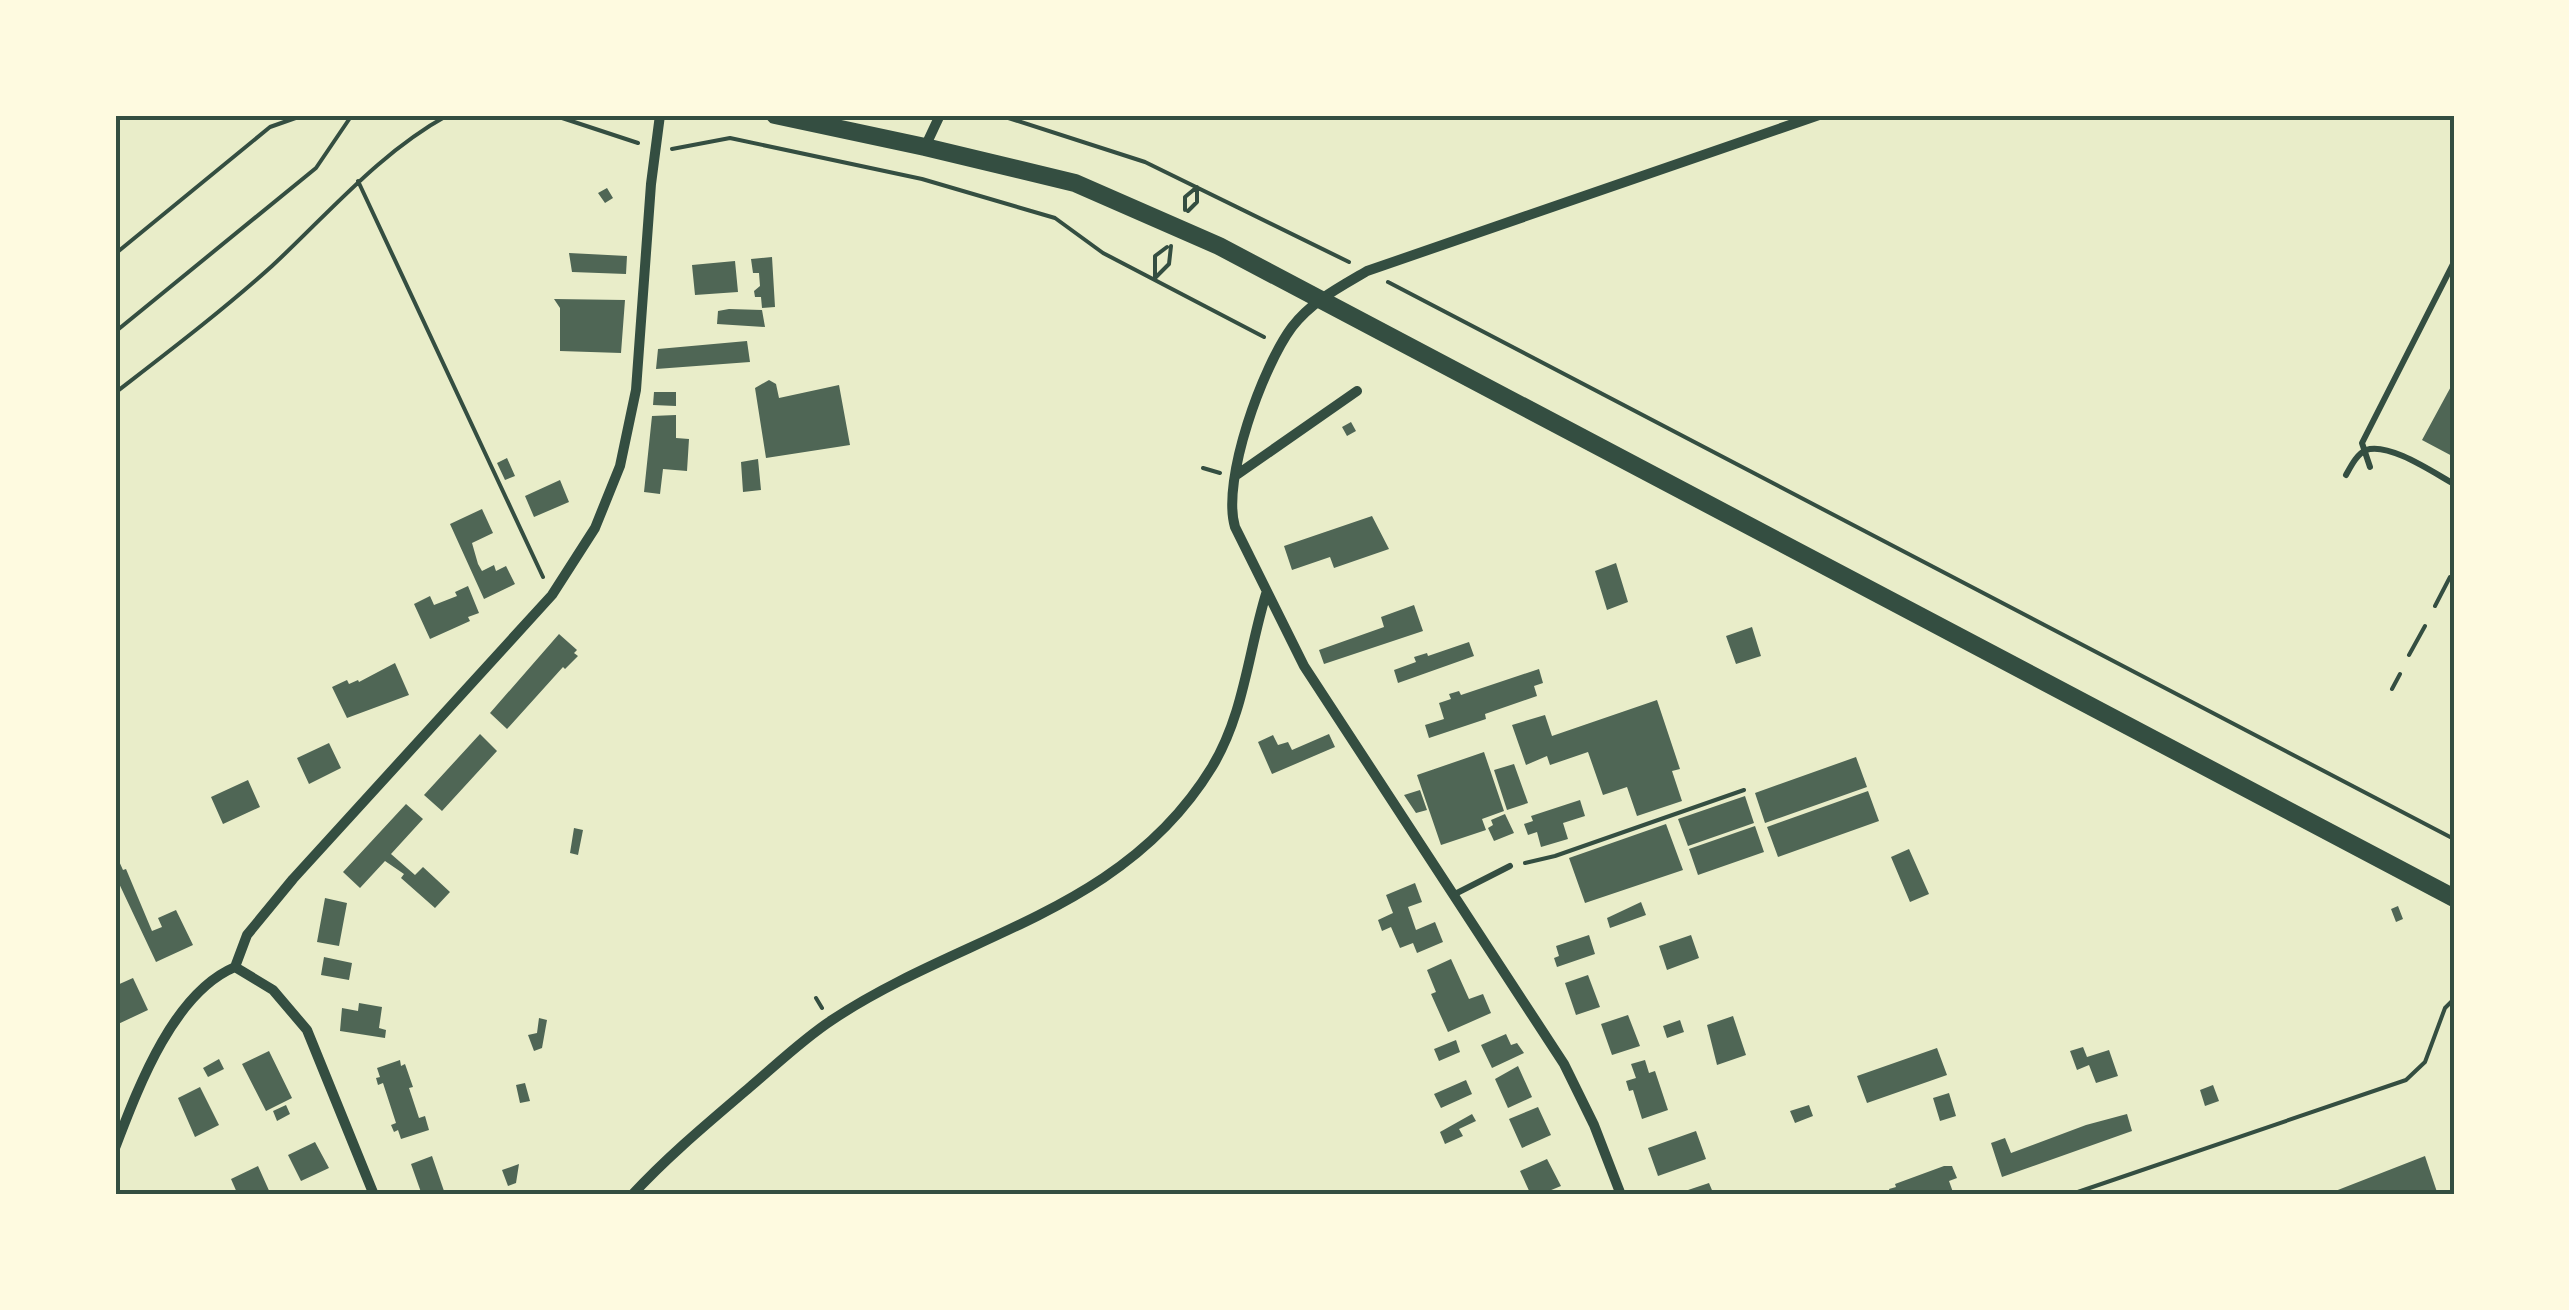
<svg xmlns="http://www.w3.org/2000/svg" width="2569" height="1310" font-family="Montserrat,sans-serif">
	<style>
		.building { fill: #4f6655 }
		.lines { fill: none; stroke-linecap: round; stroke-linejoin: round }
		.path { stroke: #344e41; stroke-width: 4 }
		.service { stroke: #344e41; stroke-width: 6 }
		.minor { stroke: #344e41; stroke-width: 10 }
		.primary { stroke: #344e41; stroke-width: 18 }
		.neatline { fill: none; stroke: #344e41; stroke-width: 4 }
	</style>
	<rect width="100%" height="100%" fill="#e9edc9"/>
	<!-- building -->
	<path class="building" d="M607,188L613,198L605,203L598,193Z
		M569,253L627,256L626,274L572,272Z
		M772,257L775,307L762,308L761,297H755L754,291L760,286L759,273H753L751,259Z
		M735,261L738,292L695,295L692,265Z
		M554,299L625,300L621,353L560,351V308Z
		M2452,299L2454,348L2452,349L2450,311Z
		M729,309L762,310L765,327L717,324L718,311Z
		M747,341L750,362L656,369L658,349Z
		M769,380L776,384L779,398L839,385L850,445L766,458L755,388Z
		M2454,381V457L2422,440Z
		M654,392H676V406L653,405Z
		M676,415V438L689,439L687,471L663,469L660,494L644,492L652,416Z
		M1351,422L1356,431L1347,436L1342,427Z
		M507,458L515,476L505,480L497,463Z
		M758,459L761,490L743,492L741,462Z
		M560,480L569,502L534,517L525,496Z
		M482,509L493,533L472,543L478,564L482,571L494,565L496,571L506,566L515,584L484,599L450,524Z
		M1372,516L1389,549L1334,568L1330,557L1292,570L1284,546Z
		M1616,563L1628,602L1607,610L1595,571Z
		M468,586L479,613L468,617L470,621L430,639L414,604L430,596L434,605L457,596L455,592Z
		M1414,605L1423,631L1324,664L1319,650L1384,627L1381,617Z
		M1752,627L1761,656L1736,664L1726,636Z
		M559,634L577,650L574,653L578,656L565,669L563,667L507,729L490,713Z
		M1469,642L1474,656L1398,683L1394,670L1416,662L1414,657L1427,653L1428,656Z
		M395,663L409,695L347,718L332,687L347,680L349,684L358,680L359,682Z
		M1539,669L1543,683L1534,686L1537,696L1485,714L1486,719L1429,738L1425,725L1444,719L1439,703L1451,699L1449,694L1459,691L1461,695Z
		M1657,700L1680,769L1672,771L1682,801L1637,816L1627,787L1603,795L1588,752L1550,765L1547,756L1526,765L1512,725L1545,715L1552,736Z
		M480,734L497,751L442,811L424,795Z
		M1329,734L1335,747L1272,774L1258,742L1273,735L1278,745L1288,742L1292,750Z
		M329,743L341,768L309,784L297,758Z
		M1484,752L1504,811L1482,819L1486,830L1441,845L1417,775Z
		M1856,757L1867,787L1765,823L1755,793Z
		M1514,764L1528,803L1507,810L1494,770Z
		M248,780L260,807L223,824L211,797Z
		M1420,790L1427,810L1416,813L1404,795Z
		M1868,791L1879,821L1778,857L1767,827Z
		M1745,796L1754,823L1688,846L1678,819Z
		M1580,800L1585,816L1563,823L1568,839L1541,847L1537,832L1528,835L1524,824L1533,821L1531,816Z
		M406,804L423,819L391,854L415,875L423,867L450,892L435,908L401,878L404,874L385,861L360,888L343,872Z
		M1505,814L1514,833L1494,841L1488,828L1493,825L1491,820Z
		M1666,824L1683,870L1585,903L1569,858Z
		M1755,826L1764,852L1698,875L1689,849Z
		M574,828L583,830L578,855L570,853Z
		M1909,849L1929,894L1910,902L1891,857Z
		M118,859L123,870L126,869L152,931L162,927L158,918L176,910L193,945L156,962L115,875V861Z
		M1415,883L1422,902L1408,907L1416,930L1435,922L1443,942L1417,953L1413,943L1400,948L1391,927L1382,931L1378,920L1393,913L1386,895Z
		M325,898L347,903L339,946L317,942Z
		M1641,902L1646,915L1610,928L1607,918Z
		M2398,906L2403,919L2396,922L2391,909Z
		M1589,935L1595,954L1557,967L1554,958L1559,956L1556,946Z
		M1691,935L1699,958L1667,970L1659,946Z
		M324,957L352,963L349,980L321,975Z
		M1451,959L1469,999L1483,994L1491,1013L1448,1032L1431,994L1436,992L1427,970Z
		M1588,975L1600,1007L1576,1015L1565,983Z
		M133,978L148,1010L116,1025L115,986Z
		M359,1003L382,1007L379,1028L386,1030L385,1038L340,1031L342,1008L358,1011Z
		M1628,1015L1640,1046L1612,1055L1601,1024Z
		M1733,1016L1746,1055L1717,1065L1707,1025Z
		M539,1018L547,1020L542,1048L534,1051L528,1035L537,1033Z
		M1680,1020L1684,1032L1667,1038L1663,1026Z
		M1506,1034L1511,1045L1517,1043L1524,1053L1492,1068L1481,1045Z
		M1456,1040L1460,1052L1439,1061L1434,1049Z
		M2083,1047L2087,1057L2109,1050L2118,1076L2096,1083L2089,1065L2077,1070L2070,1051Z
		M1937,1048L1947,1075L1867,1103L1857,1076Z
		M269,1051L292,1098L266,1111L242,1064Z
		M219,1059L224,1069L208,1077L203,1068Z
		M400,1060L401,1066L405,1064L413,1087L409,1088L419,1118L425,1116L429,1130L401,1139L398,1130L394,1132L391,1125L396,1123L383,1083L378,1085L376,1078L380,1077L377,1068Z
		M1645,1060L1649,1073L1655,1071L1668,1110L1642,1119L1633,1090L1629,1091L1626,1081L1636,1078L1631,1064Z
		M1518,1066L1532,1097L1508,1108L1495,1079Z
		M1466,1080L1472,1094L1441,1108L1434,1094Z
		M525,1083L530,1101L520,1103L516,1085Z
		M2213,1085L2219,1101L2205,1106L2200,1090Z
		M200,1087L219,1125L195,1137L178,1098Z
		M1949,1093L1956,1116L1940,1121L1933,1098Z
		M286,1105L290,1114L277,1121L273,1111Z
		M1809,1105L1813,1116L1795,1123L1790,1111Z
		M1538,1107L1551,1135L1522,1148L1509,1119Z
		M1472,1114L1476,1121L1459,1129L1463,1136L1445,1144L1440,1132Z
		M2127,1114L2132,1131L2002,1177L1991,1143L2005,1138L2011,1153L2086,1125Z
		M1696,1131L1706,1159L1658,1176L1648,1148Z
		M315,1142L329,1168L301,1181L288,1155Z
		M432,1156L444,1191L445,1195H422L411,1164Z
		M2425,1156L2438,1195H2325Z
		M1547,1159L1561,1186L1539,1195H1531L1520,1171Z
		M519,1164L516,1183L508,1186L502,1170Z
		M258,1166L271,1195H238L231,1179Z
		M1944,1166H1952L1957,1178L1949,1181L1954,1195H1891L1889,1189L1896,1187L1895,1184Z
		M1709,1183L1714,1195H1676V1194Z"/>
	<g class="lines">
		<!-- path -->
		<path class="path" d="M553,115L638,143
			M999,115L1145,162L1349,262
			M672,149L730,138L922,179L1055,218L1103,253L1264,337
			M358,181L543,577
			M1185,210V197L1197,187V202L1188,211
			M1167,247L1155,256V278L1169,264L1171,246
			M115,254L270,127L304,115
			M1388,282L2454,839
			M115,332L316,168L352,115
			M115,393C168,352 222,311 272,266C329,213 379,153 448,115
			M1203,468L1220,473
			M2435,606L2450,577
			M2409,655L2425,626
			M2392,689L2400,674
			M1525,863L1555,856L1744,790
			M816,998L822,1008
			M2069,1195L2406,1080L2425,1062L2445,1008L2454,999"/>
		<!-- service -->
		<path class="service" d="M2370,467L2362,443L2454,262
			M2346,475C2351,466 2357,454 2366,450C2389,442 2434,473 2454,484
			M1453,895L1510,866"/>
		<!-- minor -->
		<path class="minor" d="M925,147L940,115
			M1235,476L1357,391
			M235,967L273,990L307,1030L374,1195
			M115,1148C138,1088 173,993 235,967L247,935L293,879L552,595L595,528L620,466L636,390L651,184L660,115
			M632,1195C668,1156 709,1122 750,1087C776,1065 803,1039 832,1020C963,933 1123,913 1212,767C1244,714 1248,653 1266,594
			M1621,1195L1594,1125L1564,1064L1304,666L1235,527C1221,480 1263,366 1292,327C1312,301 1340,287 1367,271L1819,115"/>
		<!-- primary -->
		<path class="primary" d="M775,115L925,147L1075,183L1219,246L2454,898"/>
	</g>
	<!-- border -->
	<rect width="2569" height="1310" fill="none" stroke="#fefae0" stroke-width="235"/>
	<rect x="118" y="118" width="2334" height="1074" class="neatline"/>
</svg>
